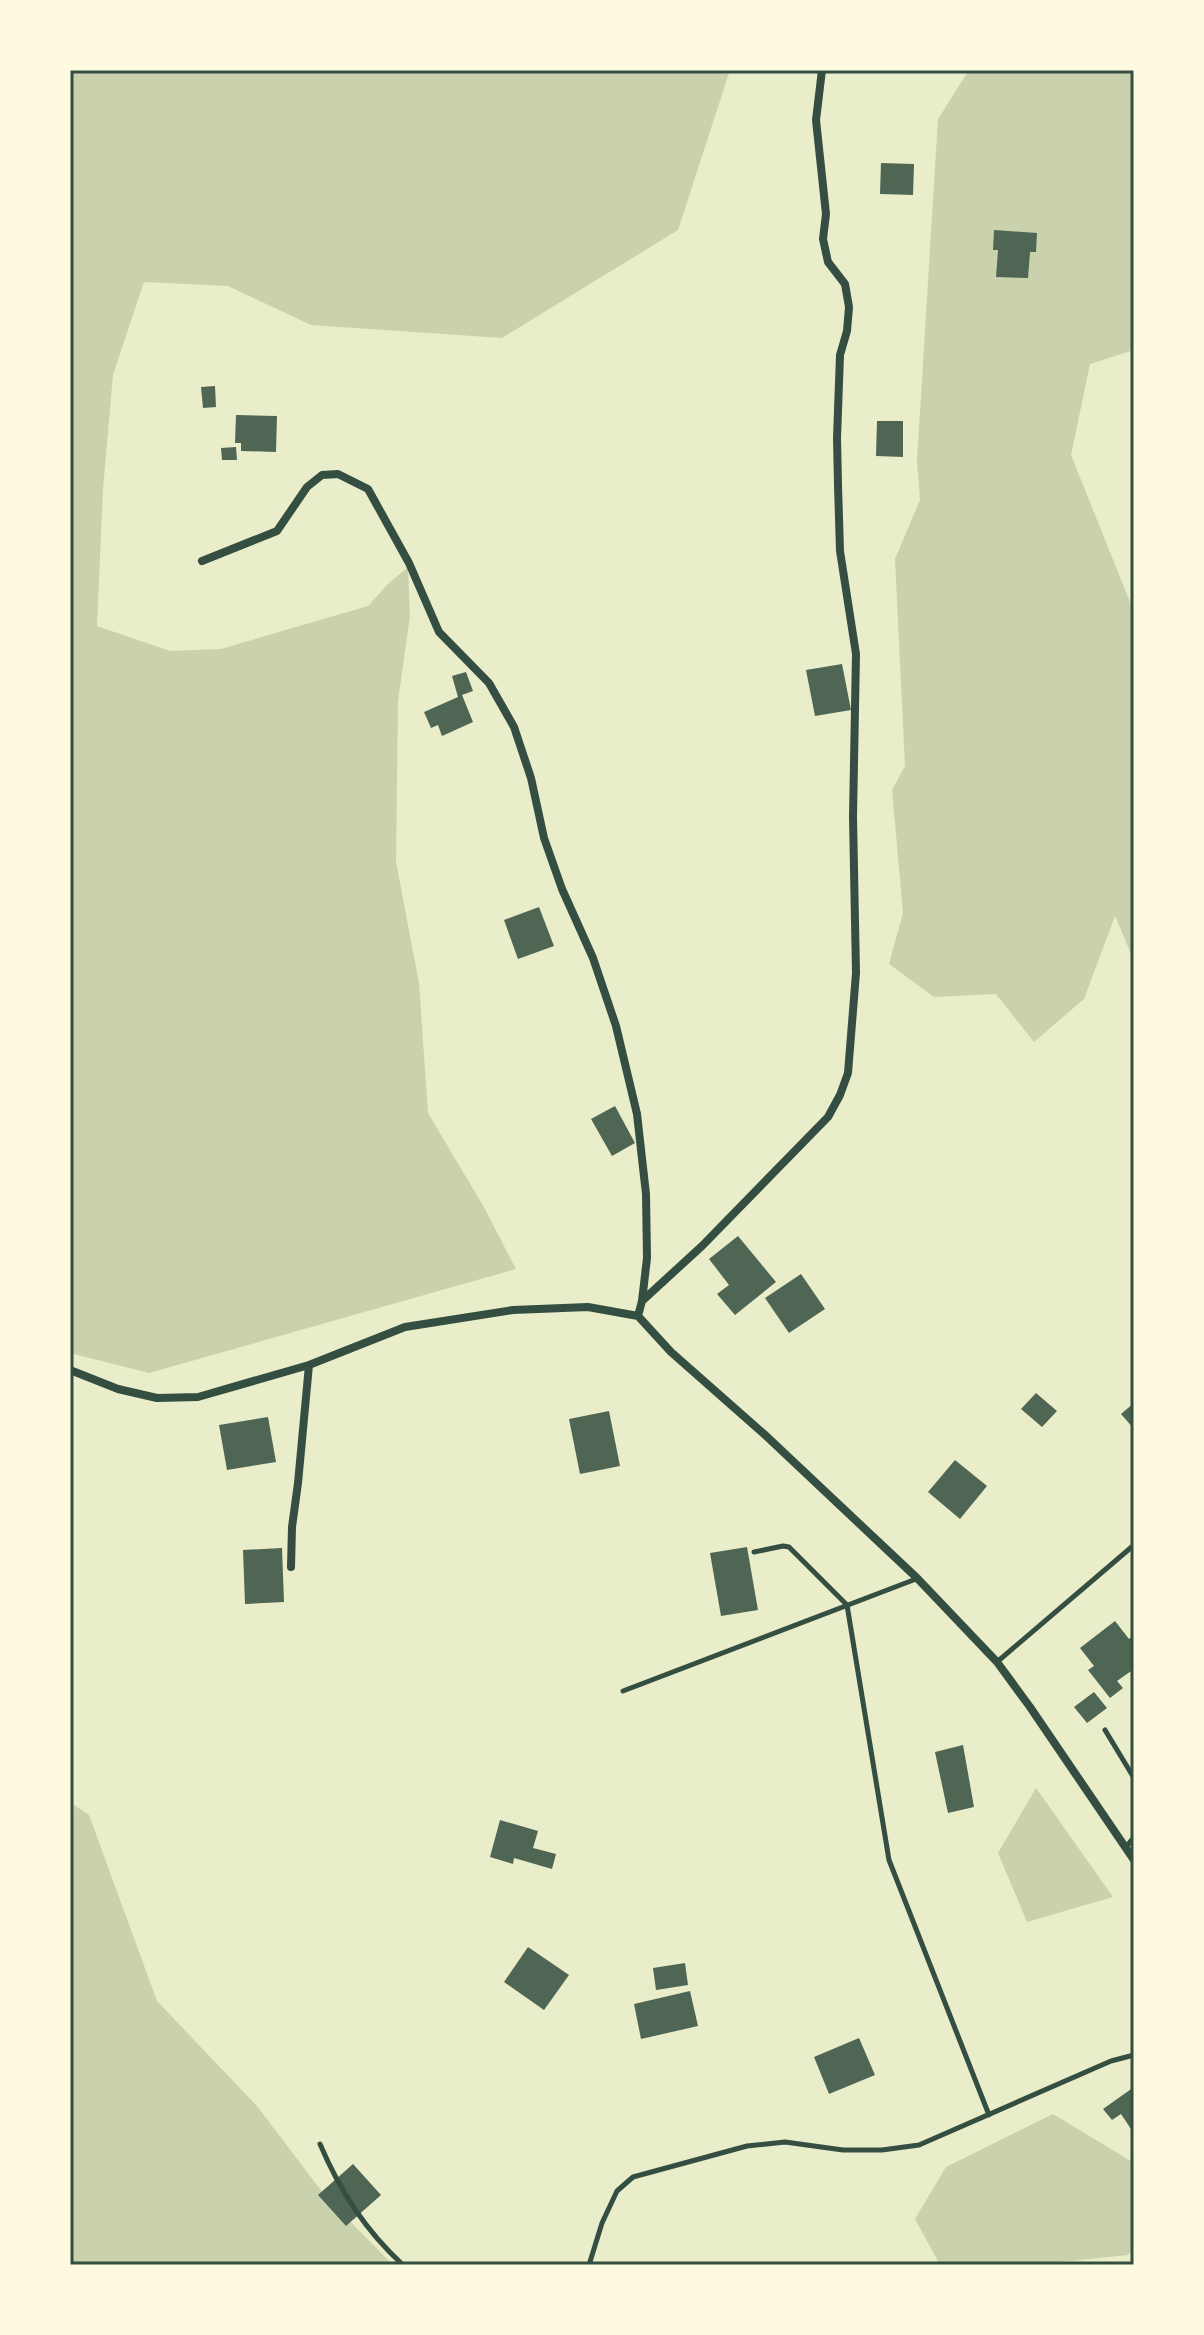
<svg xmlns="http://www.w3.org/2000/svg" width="1204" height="2335" font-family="Arial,sans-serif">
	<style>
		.green { fill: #cad2ad }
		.building { fill: #4f6655 }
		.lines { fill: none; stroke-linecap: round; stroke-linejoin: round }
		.service { stroke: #344e41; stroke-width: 5 }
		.minor { stroke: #344e41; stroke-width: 8 }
		.neatline { fill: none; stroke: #344e41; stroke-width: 3 }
	</style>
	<rect width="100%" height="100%" fill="#e9edc9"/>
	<!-- green -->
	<path class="green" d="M70,70H730L678,230L502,338L311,325L228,286L144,282L113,375L103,489L97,626L170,651L221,649L368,606L388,584L408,567L410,616L398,701L396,862L419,983L428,1113L485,1209L516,1269L149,1373L70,1353Z
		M969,70H1134V350L1090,364L1071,455L1134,612V961L1115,916L1084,999L1034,1042L996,994L934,997L889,964L903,913L892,790L905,766L895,559L920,500L917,461L938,119Z
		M1036,1788L1113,1897L1027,1922L998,1853Z
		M70,1802L89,1815L157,2001L257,2106L326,2197L393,2265H70Z
		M1053,2114L1134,2163V2247L1128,2255L1032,2265H940L915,2219L946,2167Z"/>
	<!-- building -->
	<path class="building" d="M881,163L914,164L913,195L880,194Z
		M994,230L1037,233L1036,252H1030L1028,278L996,277L998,250H993Z
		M215,386L216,407L203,408L201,387Z
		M236,415L277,416L276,452L241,451V443H235Z
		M877,421H903V457L876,456Z
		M236,447L237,460H222L221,448Z
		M842,664L851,710L815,716L806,670Z
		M466,672L473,691L462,695L473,722L442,736L438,725L431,728L424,712L458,697L452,676Z
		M539,907L554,946L518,959L504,920Z
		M615,1106L635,1143L612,1156L591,1119Z
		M738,1236L776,1282L735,1315L717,1294L729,1285L709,1259Z
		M801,1274L825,1309L789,1333L765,1298Z
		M1036,1393L1057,1411L1042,1427L1021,1409Z
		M1134,1403V1429L1121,1414Z
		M609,1411L620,1466L580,1474L569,1419Z
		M268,1417L276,1462L227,1470L219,1425Z
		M955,1460L987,1486L960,1519L928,1492Z
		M747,1547L758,1610L721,1616L710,1553Z
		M282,1548L284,1602L245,1604L243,1550Z
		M1115,1621L1129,1639L1134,1635V1669L1117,1681L1123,1688L1110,1698L1088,1670L1094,1666L1080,1648Z
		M1094,1692L1107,1708L1087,1723L1074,1707Z
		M963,1745L974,1807L948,1813L935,1752Z
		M500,1820L538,1831L533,1848L556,1854L552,1869L514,1858L513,1864L490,1857Z
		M528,1947L569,1975L544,2010L504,1982Z
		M685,1963L688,1985L656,1990L653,1968Z
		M690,1991L698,2026L641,2039L634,2004Z
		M859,2038L875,2075L829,2094L814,2057Z
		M1134,2087V2127L1131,2129L1121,2114L1112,2120L1103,2109Z
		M353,2164L381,2195L346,2226L318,2195Z"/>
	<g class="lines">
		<!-- service -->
		<path class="service" d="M754,1552L783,1546L789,1547L847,1605L889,1860L989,2115
			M997,1662L1134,1545
			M623,1691L916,1579
			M1105,1730L1134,1778
			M1126,1847L1134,1837
			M320,2144C340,2191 365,2230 403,2265
			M589,2265L602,2223L617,2191L633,2177L747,2146L785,2142L843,2150H882L919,2145L1111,2061L1134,2055"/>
		<!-- minor -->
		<path class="minor" d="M202,561L277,531L307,487L322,475L338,474L368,489L409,563L439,632L489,683L514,727L531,778L544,838L562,889L593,958L616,1026L637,1114L646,1194L647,1258L642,1301L638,1316
			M642,1301L702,1246L828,1117L840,1095L848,1073L856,973L853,817L856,654L840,551L838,485L837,438L840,355L847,331L849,307L845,284L828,262L823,239L826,214L816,120L822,70
			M70,1370L118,1389L157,1398L198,1397L309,1365L405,1327L513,1310L588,1307L638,1316L671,1352L764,1434L917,1578L997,1662L1030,1707L1134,1860
			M291,1567L292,1527L298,1483L309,1365"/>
	</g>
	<!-- border -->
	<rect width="1204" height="2335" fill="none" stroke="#fefae0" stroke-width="144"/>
	<rect x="72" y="72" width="1060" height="2191" class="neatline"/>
</svg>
